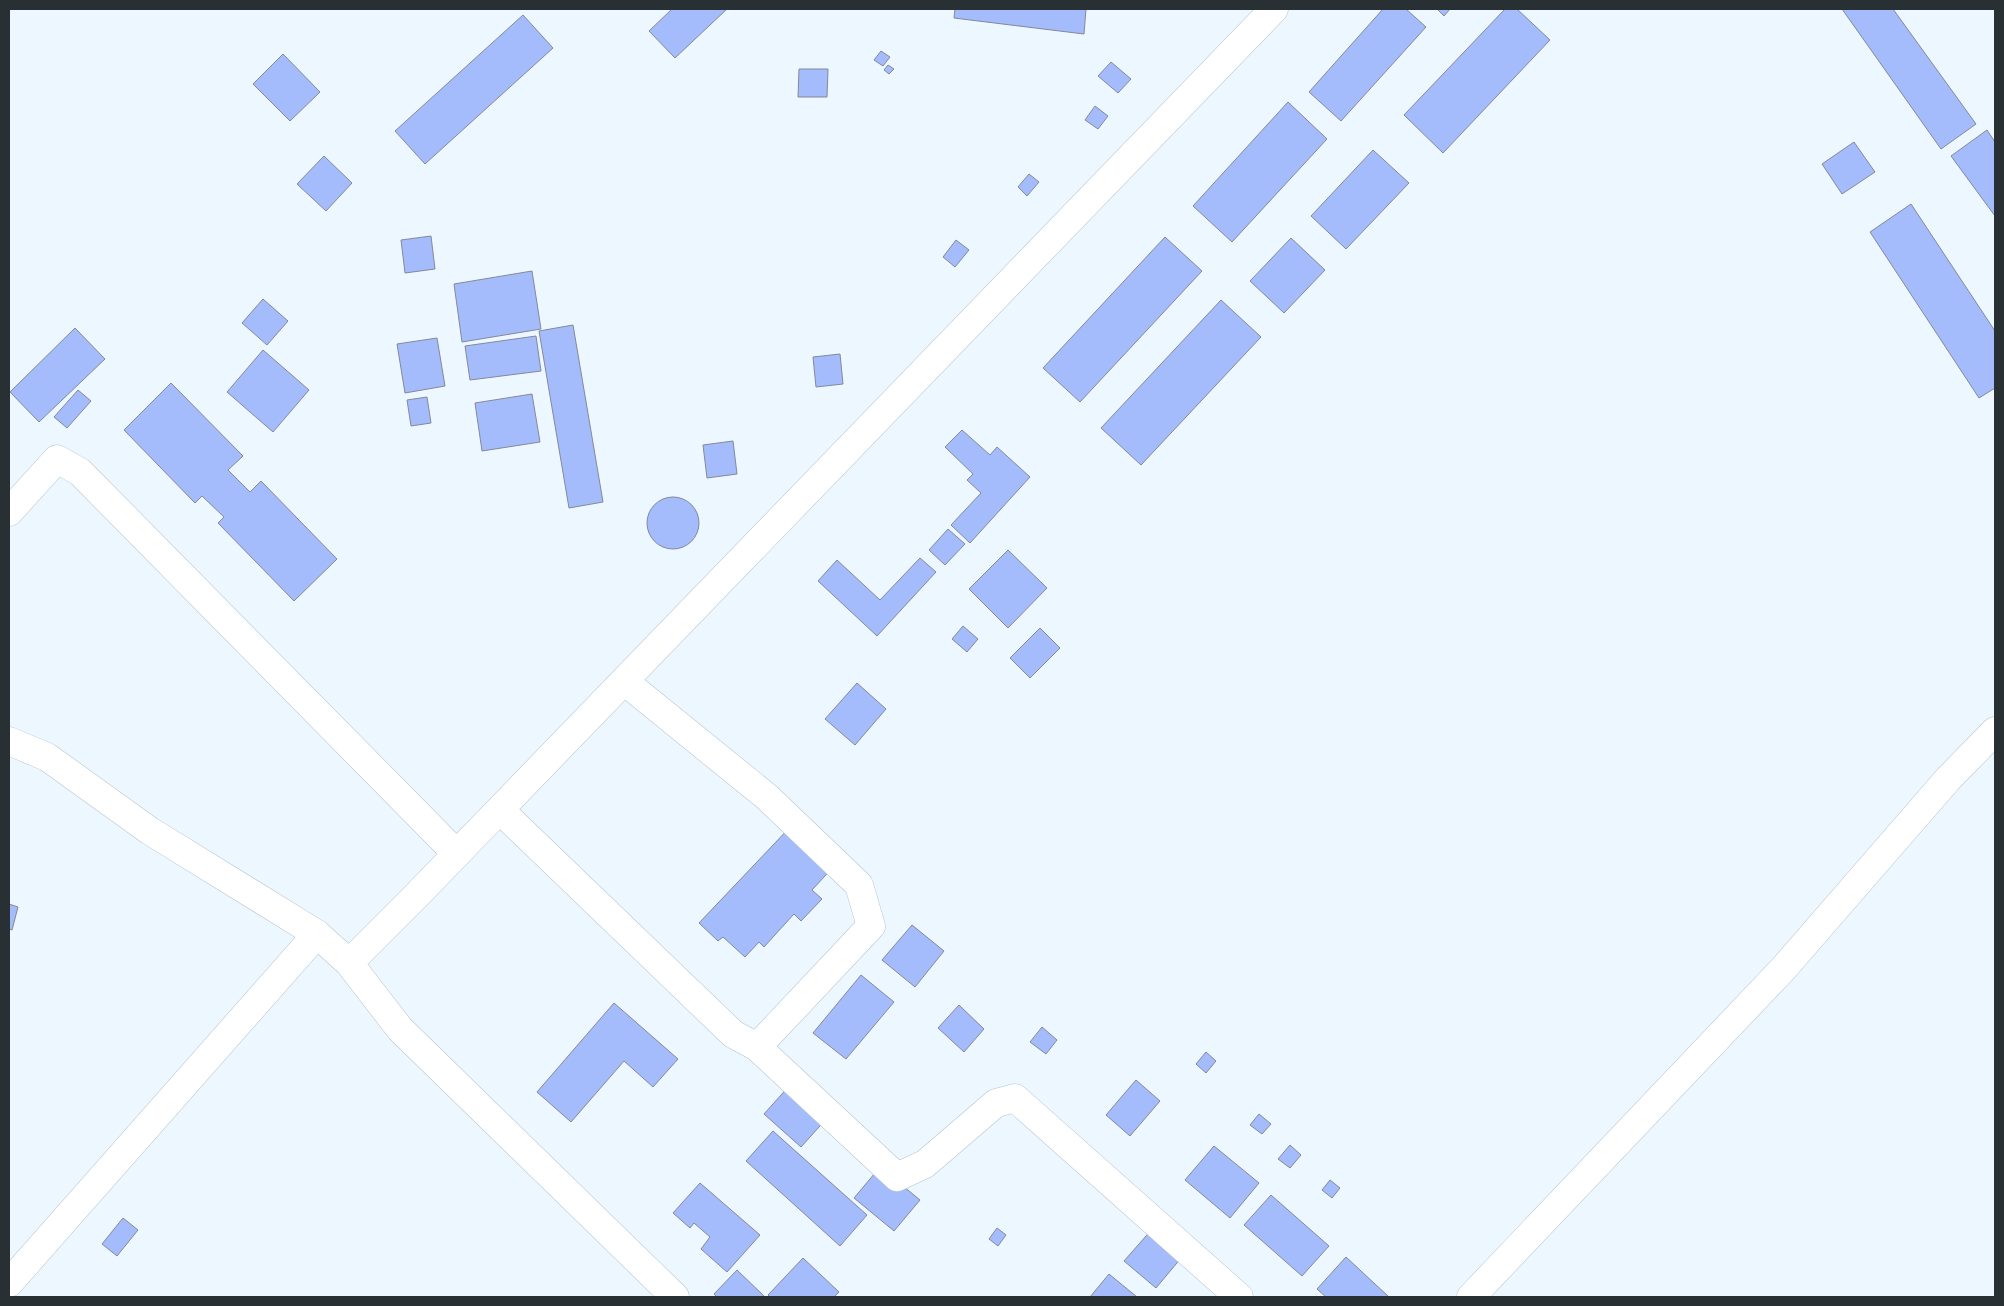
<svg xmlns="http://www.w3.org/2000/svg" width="2004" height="1306" font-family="'Open Sans',sans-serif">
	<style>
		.building { fill: #a4bcfc; stroke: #838999 }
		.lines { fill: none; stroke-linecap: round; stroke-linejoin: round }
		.minor-casing { stroke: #b4c4d0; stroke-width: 29 }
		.minor { stroke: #fff; stroke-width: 28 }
	</style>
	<rect width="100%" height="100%" fill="#edf7ff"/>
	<!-- building -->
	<path class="building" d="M672,9H727L675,58L649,31Z
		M955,9H1086L1084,34L954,18Z
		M1383,9H1406L1426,27L1341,121L1309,92Z
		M1437,9H1450L1444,16Z
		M1505,9H1517L1550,40L1443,153L1404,115Z
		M1842,9H1893L1976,124L1941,149Z
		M523,15L553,48L425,164L395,131Z
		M881,51L890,57L883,66L874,60Z
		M283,54L320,92L290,121L253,84Z
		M1111,62L1131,79L1118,93L1098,76Z
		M888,65L894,69L889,74L884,70Z
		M799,69H828L827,97H798Z
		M1288,102L1327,139L1232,242L1193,206Z
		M1095,106L1108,116L1098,129L1085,120Z
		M1987,130L1995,142V216L1951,156Z
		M1854,142L1875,172L1842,194L1822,164Z
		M1373,150L1409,183L1346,249L1311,216Z
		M324,156L352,183L326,211L297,184Z
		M1029,174L1039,182L1027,196L1018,187Z
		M1911,204L1995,331V388L1979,398L1870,232Z
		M431,236L435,269L405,273L401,240Z
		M1165,237L1202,271L1080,402L1043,368Z
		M1291,238L1325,270L1284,313L1250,281Z
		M956,240L969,250L955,267L943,257Z
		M532,271L541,329L462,342L454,284Z
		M263,299L288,321L267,345L242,323Z
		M1221,300L1261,337L1141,465L1101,428Z
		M573,325L603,502L569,508L539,331Z
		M75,328L105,359L39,422L10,392Z
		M536,336L541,371L470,380L465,346Z
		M437,338L445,386L405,393L397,344Z
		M263,350L309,390L273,432L227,392Z
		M840,354L843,384L816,387L813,357Z
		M171,383L243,456L228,470L250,492L261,481L337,559L294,601L218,523L224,517L202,496L195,503L124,430Z
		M78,390L91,401L67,428L54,417Z
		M532,394L540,442L482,451L475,403Z
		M427,397L431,423L411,426L407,400Z
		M962,430L990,455L997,447L1030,477L970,543L951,525L981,493L967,480L973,474L945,447Z
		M733,441L737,474L707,478L703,445Z
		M647 523a26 26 0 1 1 52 0a26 26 0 1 1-52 0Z
		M948,529L965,544L945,565L929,550Z
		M1008,550L1047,588L1008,628L969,589Z
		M920,558L936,572L877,636L818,581L837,560L880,600Z
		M963,626L978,639L967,652L952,639Z
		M1040,628L1060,648L1030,678L1010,658Z
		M857,683L886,709L855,745L825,719Z
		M793,824L836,864L812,890L822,899L801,921L794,914L764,947L759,942L745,957L723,937L718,941L699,923Z
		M9,904L18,907L12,930L9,929Z
		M912,925L944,951L915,987L882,960Z
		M861,975L894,1002L846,1059L813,1033Z
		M614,1003L678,1059L653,1087L624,1061L571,1122L537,1092Z
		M959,1005L984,1029L964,1052L938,1028Z
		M1042,1027L1057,1040L1046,1054L1030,1042Z
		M1206,1052L1216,1061L1206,1073L1196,1064Z
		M1136,1080L1160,1101L1130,1136L1106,1115Z
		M791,1084L828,1117L801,1147L764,1114Z
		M1259,1114L1271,1124L1262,1134L1250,1125Z
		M773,1131L867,1215L840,1246L746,1161Z
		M1290,1145L1301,1155L1290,1168L1278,1159Z
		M1214,1146L1259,1183L1230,1218L1185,1180Z
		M880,1167L920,1200L894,1231L854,1198Z
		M1330,1180L1340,1188L1332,1198L1322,1190Z
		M700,1183L760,1235L727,1272L701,1249L710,1237L694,1223L690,1228L673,1213Z
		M1271,1195L1329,1246L1302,1276L1244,1225Z
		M123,1218L138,1230L117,1256L102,1244Z
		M1161,1219L1192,1245L1156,1288L1124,1261Z
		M997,1228L1006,1235L998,1246L989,1239Z
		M1346,1257L1389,1297H1326L1317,1289Z
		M803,1258L839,1292L834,1297H770L768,1295Z
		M737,1270L765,1297H717L714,1294Z
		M1109,1274L1137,1297H1090Z"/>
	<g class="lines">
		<defs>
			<path id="minor" d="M9,512L57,459L80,472L457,854
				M624,681L767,797L859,885L871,926L757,1047
				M9,741L47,757L150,831L317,934L349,963L414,898L1274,9
				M500,810L733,1034L757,1047L897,1177L925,1164L996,1103L1015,1098L1239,1297
				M349,963L400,1029L675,1297
				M9,1283L317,934
				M1471,1297L1783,969L1948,779L1995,731"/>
		</defs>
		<!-- minor casing -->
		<use href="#minor" class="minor-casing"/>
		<!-- minor -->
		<use href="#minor" class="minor"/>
	</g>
	<!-- border -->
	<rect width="2004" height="1306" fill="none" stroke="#293034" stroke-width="20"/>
</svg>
